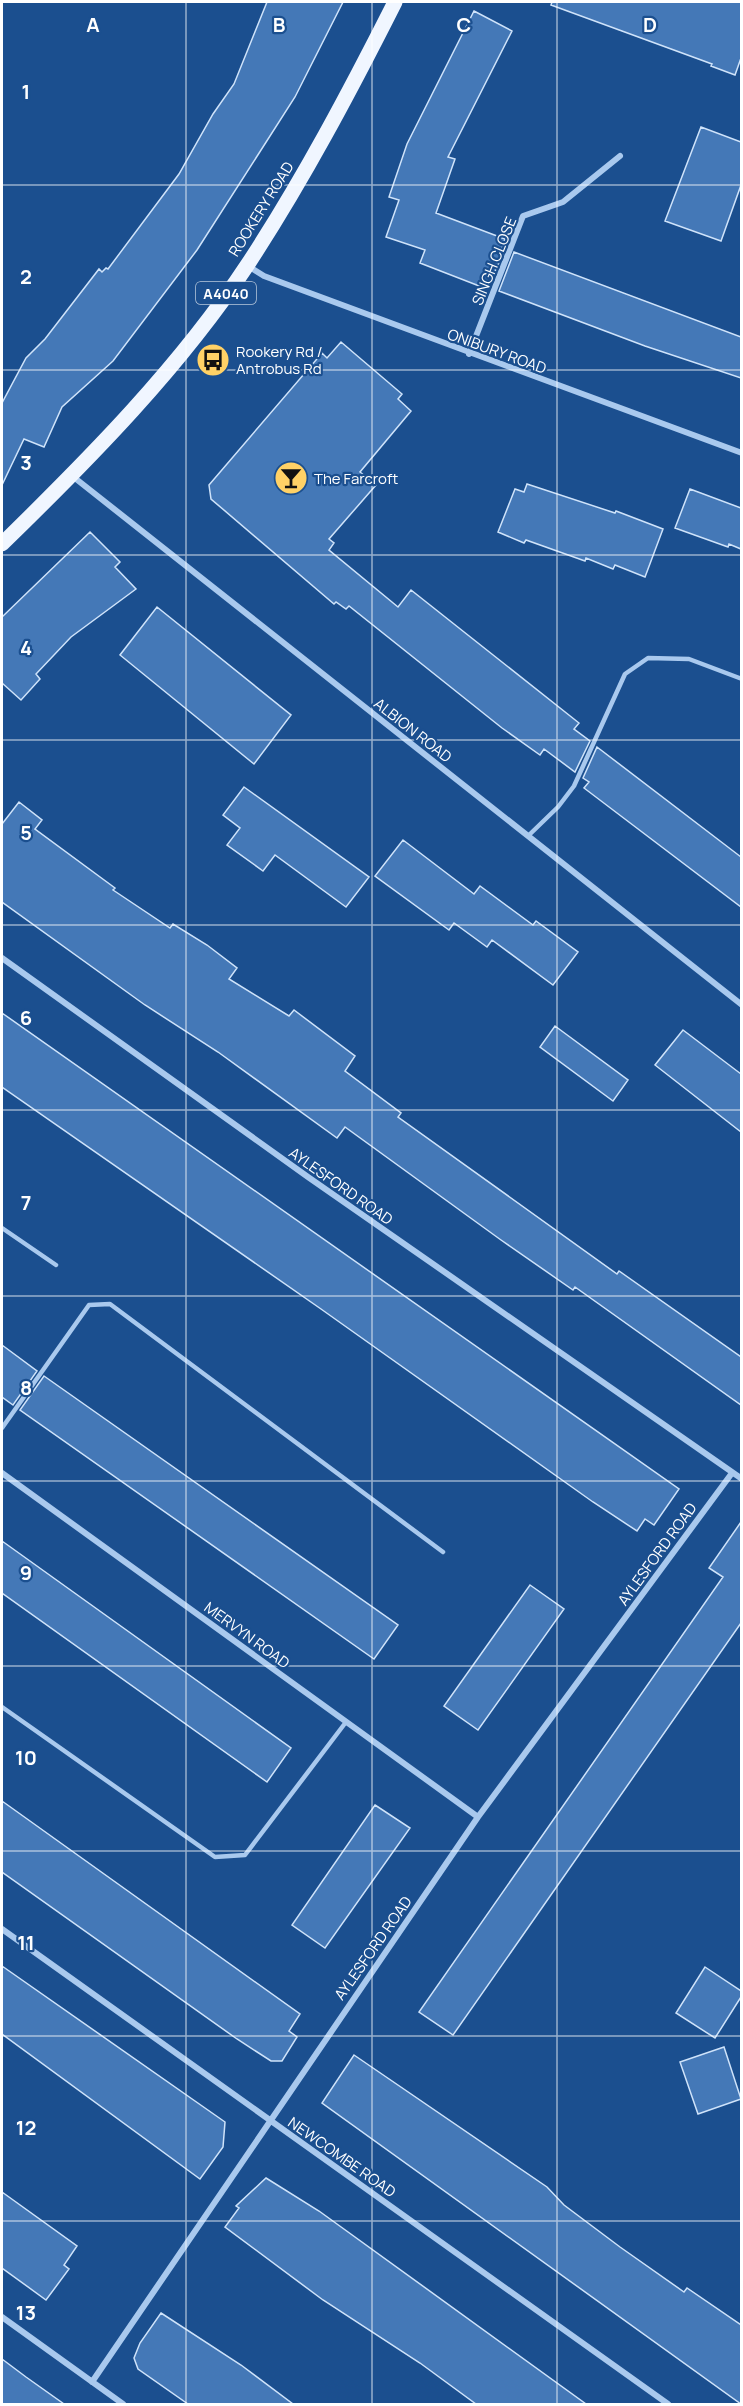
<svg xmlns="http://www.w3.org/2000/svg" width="743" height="2406" font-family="Manrope,sans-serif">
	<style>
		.building { fill: #4478b7; stroke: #cfe3fa; stroke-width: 1.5 }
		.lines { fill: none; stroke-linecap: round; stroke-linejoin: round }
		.service { stroke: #a9c9ee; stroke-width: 4.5 }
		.minor { stroke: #a9c9ee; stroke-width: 6 }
		.primary { stroke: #f0f6ff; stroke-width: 15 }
		.grid { fill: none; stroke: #fff; stroke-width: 1.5; stroke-opacity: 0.55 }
		.labels { text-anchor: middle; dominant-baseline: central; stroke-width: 4.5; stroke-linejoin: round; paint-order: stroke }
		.shield { fill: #1b4f8f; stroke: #bbcadd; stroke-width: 1.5 }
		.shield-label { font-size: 14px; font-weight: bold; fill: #fff }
		.street-label { font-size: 15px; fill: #fff; stroke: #1b4f8f }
		.poi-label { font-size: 15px; fill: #fff; stroke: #1b4f8f; text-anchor: start }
		.grid-label { font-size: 20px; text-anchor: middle; font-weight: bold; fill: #fff; stroke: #1b4f8f; stroke-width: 4.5; stroke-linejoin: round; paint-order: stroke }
	</style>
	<rect width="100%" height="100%" fill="#1b4f8f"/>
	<!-- building -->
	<path class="building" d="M267,2H343L295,97L197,250L113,361L62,407L44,447L24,439L2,485V403L26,358L45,339L99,269L102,272L106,268L108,269L179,174L213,114L234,84Z
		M552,2H741V58L735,75L711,66L712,64L551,5Z
		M474,11L512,31L448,157L455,159L436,213L505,239L502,248L505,249L487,289L420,263L425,250L386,237L399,200L389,197L407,144Z
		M701,127L741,142V185L721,241L665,221Z
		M514,252L741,337V378L645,346L499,291Z
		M341,342L402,394L398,399L411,411L360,472L376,485L329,539L334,543L329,550L398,607L411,590L579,723L574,729L590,741L575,772L544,749L540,755L502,728L349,606L346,609L336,602L334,604L211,499L209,485L322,353L327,358Z
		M527,484L615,513L616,511L663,529L645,577L615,565L613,569L586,558L585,561L526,540L524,543L498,532L515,489L524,492Z
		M690,489L741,508V549L729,544L728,547L675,528Z
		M90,532L120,562L115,567L136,589L71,637L36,674L40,679L21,700L2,683V617Z
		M157,607L291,715L254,764L120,655Z
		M597,747L741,857V907L584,788L589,782L583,778Z
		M244,787L369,877L346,907L275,855L263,871L227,845L240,828L223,815Z
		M19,802L42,820L35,829L115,888L113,890L170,928L173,924L207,945L237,968L229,979L289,1016L294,1010L355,1056L345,1071L401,1113L398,1117L617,1274L619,1271L741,1357V1405L575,1287L573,1290L501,1240L345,1127L337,1138L218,1052L145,1005L2,902V824Z
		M403,840L474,894L480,886L533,925L536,921L578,952L553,985L492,940L487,947L454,923L449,930L375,876Z
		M2,1013L679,1489L654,1525L645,1519L637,1531L593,1502L321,1309L2,1087Z
		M555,1026L628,1080L613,1101L540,1047Z
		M683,1030L741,1074V1132L655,1065Z
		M2,1345L37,1371L13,1405L2,1397Z
		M44,1376L398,1625L374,1659L20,1410Z
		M741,1522V1623L453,2035L419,2012L723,1577L709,1568Z
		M2,1541L291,1748L267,1782L2,1593Z
		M530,1585L564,1609L478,1730L444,1706Z
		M2,1801L300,2014L289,2031L297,2037L282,2061H271L237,2039L2,1872Z
		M375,1805L410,1828L325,1948L292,1925Z
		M2,1966L225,2122L223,2147L200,2179L2,2034Z
		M705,1967L741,1991V1997L715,2038L676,2013Z
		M724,2047L741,2099L698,2114L680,2062Z
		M354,2055L547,2187L564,2205L620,2247L684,2292L687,2288L741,2325V2404L322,2103Z
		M266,2178L319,2211L586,2404H476L420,2363L323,2300L225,2227L239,2208L236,2206Z
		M2,2192L77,2246L64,2265L69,2269L46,2300L2,2268Z
		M161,2313L241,2365L293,2404H188L138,2369L134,2358L140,2343Z
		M2,2359L26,2377L64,2404H2Z"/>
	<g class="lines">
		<!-- service -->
		<path class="service" d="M528,836L558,807L574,786L625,674L648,658L689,659L742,679
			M2,1228L56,1265
			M2,1428L89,1305L110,1304L443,1552
			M2,1707L215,1857L245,1855L346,1722"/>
		<!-- minor -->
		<path class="minor" d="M248,266L264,276L742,453
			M469,354L523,216L563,202L620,156
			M71,475L742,1005
			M2,958L308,1177L742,1479
			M2,1473L478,1817
			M2,1929L668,2404
			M2,2317L123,2404
			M92,2382L478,1817L732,1473"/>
		<!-- primary -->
		<path class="primary" d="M2,544C90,458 180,367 248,264C303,180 350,91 395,2"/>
	</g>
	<!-- grid -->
	<path class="grid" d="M186,2V2404M372,2V2404M557,2V2404M2,185H742M2,370H742M2,555H742M2,740H742M2,925H742M2,1110H742M2,1296H742M2,1481H742M2,1666H742M2,1851H742M2,2036H742M2,2221H742"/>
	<!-- icons -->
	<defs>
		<symbol id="bus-disc" viewBox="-11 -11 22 22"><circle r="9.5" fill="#ffd166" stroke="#1b4f8f"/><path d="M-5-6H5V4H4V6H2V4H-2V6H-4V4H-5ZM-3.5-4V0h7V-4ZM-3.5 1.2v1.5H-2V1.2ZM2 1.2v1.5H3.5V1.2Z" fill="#111"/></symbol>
		<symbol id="bar-disc" viewBox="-11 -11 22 22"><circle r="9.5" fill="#ffd166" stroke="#1b4f8f"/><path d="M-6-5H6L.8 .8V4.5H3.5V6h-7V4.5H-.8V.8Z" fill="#111"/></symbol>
	</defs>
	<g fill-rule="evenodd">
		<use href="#bus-disc" x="194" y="341" width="38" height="38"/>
		<use href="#bar-disc" x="272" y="459" width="38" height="38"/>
	</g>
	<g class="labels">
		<!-- shield labels -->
		<rect class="shield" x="196" y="282" width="60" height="22" rx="4.5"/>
		<g class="shield-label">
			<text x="226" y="293">A4040</text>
		</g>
		<!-- street labels -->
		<g class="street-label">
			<text transform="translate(261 209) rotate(-58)">ROOKERY ROAD</text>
			<text transform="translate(494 261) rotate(-68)">SINGH CLOSE</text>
			<text transform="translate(497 351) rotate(20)">ONIBURY ROAD</text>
			<text transform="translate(413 730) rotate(38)">ALBION ROAD</text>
			<text transform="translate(341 1186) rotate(35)">AYLESFORD ROAD</text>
			<text transform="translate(657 1554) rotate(-54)">AYLESFORD ROAD</text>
			<text transform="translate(247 1635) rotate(36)">MERVYN ROAD</text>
			<text transform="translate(373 1948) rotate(-55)">AYLESFORD ROAD</text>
			<text transform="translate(342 2157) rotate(35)">NEWCOMBE ROAD</text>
		</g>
		<!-- poi labels -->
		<g class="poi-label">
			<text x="236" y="351">Rookery Rd /<tspan x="236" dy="17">Antrobus Rd</tspan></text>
			<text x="314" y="478">The Farcroft</text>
		</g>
	</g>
	<g class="grid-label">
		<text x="93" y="32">A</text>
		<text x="279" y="32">B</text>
		<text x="464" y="32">C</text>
		<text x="650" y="32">D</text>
		<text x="26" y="99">1</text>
		<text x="26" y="284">2</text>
		<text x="26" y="470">3</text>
		<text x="26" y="655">4</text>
		<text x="26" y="840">5</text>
		<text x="26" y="1025">6</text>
		<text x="26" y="1210">7</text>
		<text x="26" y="1395">8</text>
		<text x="26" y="1580">9</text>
		<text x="26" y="1765">10</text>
		<text x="26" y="1950">11</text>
		<text x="26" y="2135">12</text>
		<text x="26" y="2320">13</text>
	</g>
	<!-- border -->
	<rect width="743" height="2406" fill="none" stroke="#ffffff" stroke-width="6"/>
</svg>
